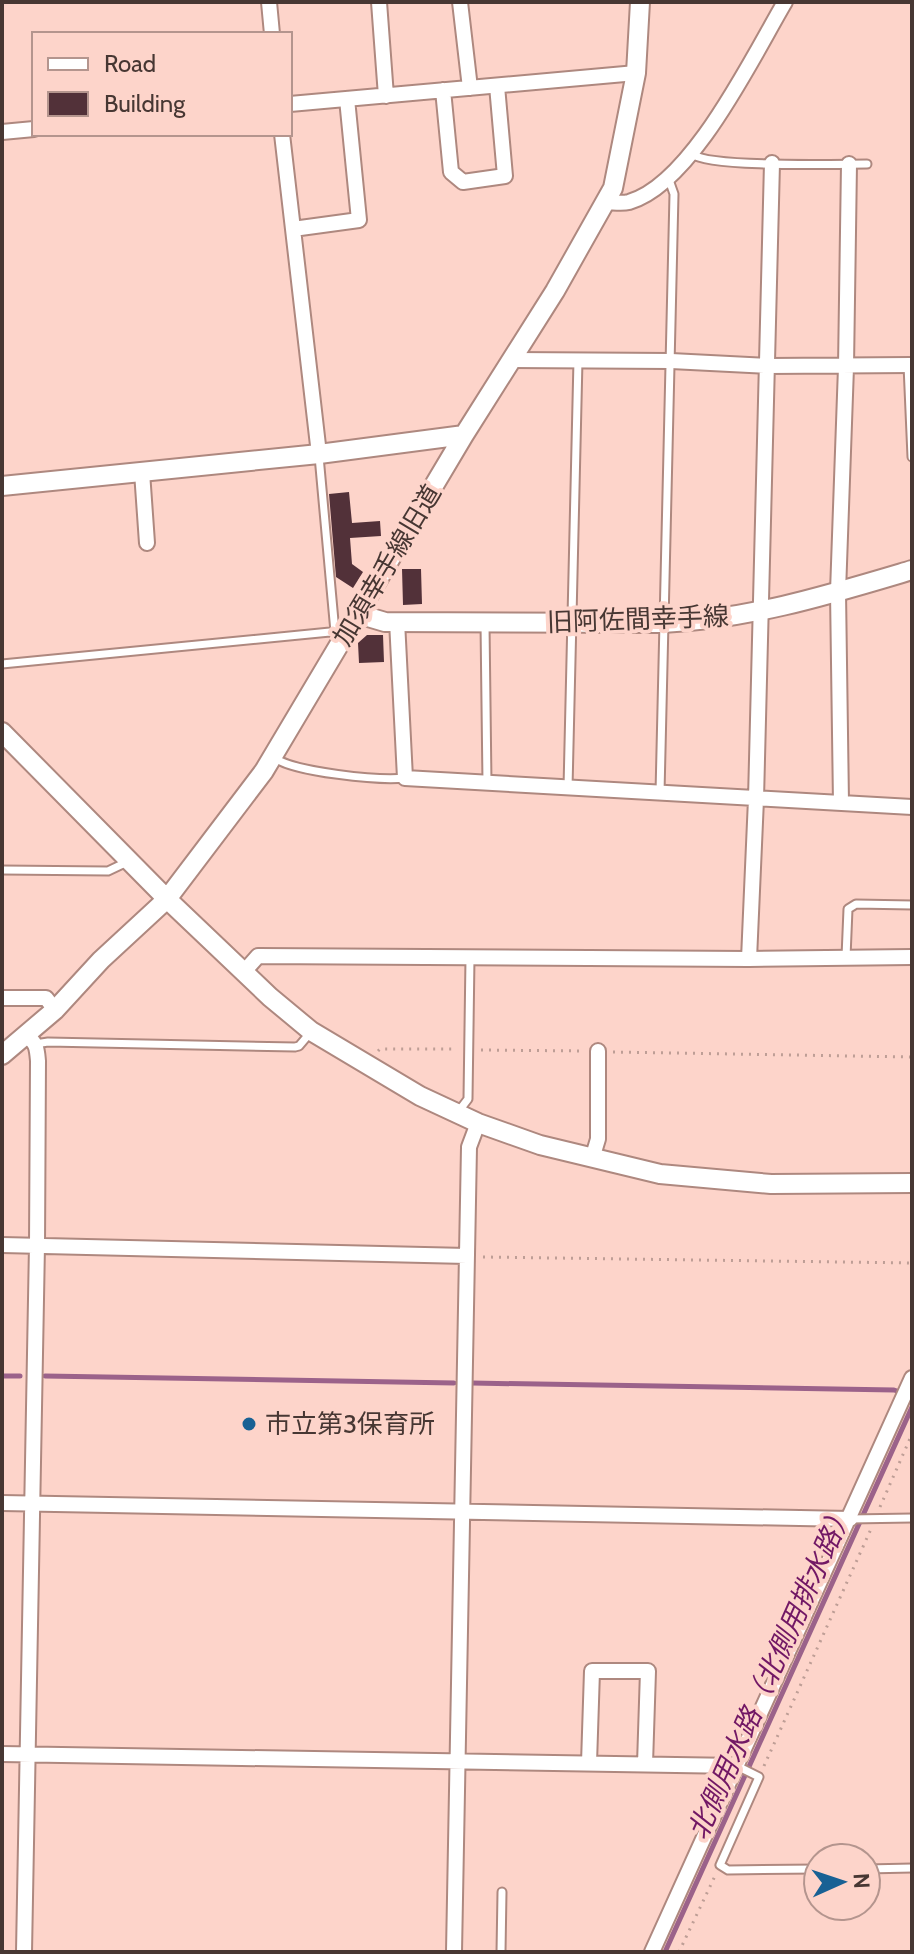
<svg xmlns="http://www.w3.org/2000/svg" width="914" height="1954" font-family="Cabin,'Noto Sans JP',sans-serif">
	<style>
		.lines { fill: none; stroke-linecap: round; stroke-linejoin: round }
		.stream { stroke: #9b628a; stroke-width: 5 }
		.building { fill: #523139 }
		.lane-casing { stroke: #ae887f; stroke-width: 11 }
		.street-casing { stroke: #ae887f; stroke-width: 18 }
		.secondary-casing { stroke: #ae887f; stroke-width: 22 }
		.path { stroke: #be9e96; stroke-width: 3; stroke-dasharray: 2 6; stroke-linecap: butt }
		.lane { stroke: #fff; stroke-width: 7 }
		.street { stroke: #fff; stroke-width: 14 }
		.secondary { stroke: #fff; stroke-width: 18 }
		.poi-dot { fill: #186194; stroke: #fdd4ca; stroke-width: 3 }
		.labels { text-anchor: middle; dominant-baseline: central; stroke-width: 8; stroke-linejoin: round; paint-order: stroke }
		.street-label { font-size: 26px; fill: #473733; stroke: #fdd4ca }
		.poi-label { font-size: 26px; fill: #473733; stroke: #fdd4ca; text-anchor: start }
		.water-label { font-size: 28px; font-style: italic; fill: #721865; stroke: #fdd4ca }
	</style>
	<rect width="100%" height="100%" fill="#fdd4ca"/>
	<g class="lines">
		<!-- stream -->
		<path class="stream" d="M2,1376H20
			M45,1376L454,1383
			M472,1383L894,1390L912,1396
			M665,1952L912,1407"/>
	</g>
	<!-- building -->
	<path class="building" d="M349,492L352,523L380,521L381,536L350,538L352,564L363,572L353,588L336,577L329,494Z
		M402,569H421L422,604L403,605Z
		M367,635H383L384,662L359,663L358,643Z"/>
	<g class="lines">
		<defs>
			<path id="lane" d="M692,154C709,168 838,164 867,164
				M908,365L912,457
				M319,456L335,632
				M485,624L487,783
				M2,664L330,632L341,636
				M275,758C294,772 380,781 405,778
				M568,788L578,360
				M660,793L674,194L668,177
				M2,870L108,871L127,862
				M846,957L848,909L856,904L912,905
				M35,1044L48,1042L295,1047L299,1046L310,1033
				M458,1112L468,1099L470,958
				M850,1519L912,1518
				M737,1766L759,1777L720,1865L728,1870L818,1869
				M866,1869L912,1868
				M501,1952L502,1892"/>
			<path id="street" d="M269,2L272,34
				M379,2L386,96
				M460,2L470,88
				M443,90L451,172L463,182L505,176L497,86
				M290,104L636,73
				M2,132L34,129
				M282,134L319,454
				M605,202C613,202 621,204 629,202C692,184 753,56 785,2
				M293,229L359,220L347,99
				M512,360L671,361L768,366L912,365
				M142,472L147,543
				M397,621L405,778L912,807
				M841,803L838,592L846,367L849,164
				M749,959L756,799L772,163
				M243,973L258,956L749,959L912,957
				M2,998H46L55,1010
				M592,1159L598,1139V1051
				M2,1245L467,1256
				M2,1503L850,1519
				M2,1754L737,1766
				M589,1763L592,1671H648L645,1764
				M24,1952L37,1245L38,1061C37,1050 37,1042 26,1036
				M454,1952L469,1147L478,1123
				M652,1952L912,1378"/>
			<path id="secondary" d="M2,486L319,454L464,435
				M358,614L385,622L663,623C751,619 828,595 912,570
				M2,732L167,899L270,997L311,1031L420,1096L478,1123L540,1145L660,1174L771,1184L912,1183
				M2,1055L55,1010L101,960L167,899L264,771L464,435L555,291L613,188L636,73L640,2"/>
		</defs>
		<!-- lane casing -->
		<use href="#lane" class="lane-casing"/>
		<!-- street casing -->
		<use href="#street" class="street-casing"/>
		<!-- secondary casing -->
		<use href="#secondary" class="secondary-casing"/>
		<!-- path -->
		<path class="path" d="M481,1050L585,1051
			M378,1051L380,1049H457
			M613,1052L912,1057
			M483,1257L912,1263
			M880,1507L912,1434
			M764,1766L871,1529
			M679,1952L715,1876"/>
		<!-- lane -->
		<use href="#lane" class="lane"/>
		<!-- street -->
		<use href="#street" class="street"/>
		<!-- secondary -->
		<use href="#secondary" class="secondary"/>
	</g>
	<!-- markers -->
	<circle class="poi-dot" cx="249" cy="1424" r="8"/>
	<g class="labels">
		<!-- street labels -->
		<g class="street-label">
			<text transform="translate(387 565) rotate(-59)">加須幸手線旧道</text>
			<text transform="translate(638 619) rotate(-2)">旧阿佐間幸手線</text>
		</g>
		<!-- poi labels -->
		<g class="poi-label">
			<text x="265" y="1424">市立第3保育所</text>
		</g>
		<!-- water labels -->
		<g class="water-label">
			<text transform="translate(770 1671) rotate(-66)">北側用水路（北側用排水路）</text>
		</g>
	</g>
	<!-- border -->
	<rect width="914" height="1954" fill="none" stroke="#473733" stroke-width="8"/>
	<!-- legend -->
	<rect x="32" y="32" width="260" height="104" fill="#fdd4ca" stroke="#b4958e" stroke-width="2"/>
	<rect x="48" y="58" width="40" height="12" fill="#ffffff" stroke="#b4958e" stroke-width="2"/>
	<text x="104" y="72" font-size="24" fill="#473733">Road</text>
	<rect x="48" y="92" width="40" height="24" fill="#523139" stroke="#b4958e" stroke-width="2"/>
	<text x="104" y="112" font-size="24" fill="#473733">Building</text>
	<!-- north arrow -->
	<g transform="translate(842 1882) rotate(87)"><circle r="38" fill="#fdd4ca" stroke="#b4958e" stroke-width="2"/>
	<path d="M0-6L14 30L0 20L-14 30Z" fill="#186194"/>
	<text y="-12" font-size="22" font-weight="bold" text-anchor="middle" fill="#473733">N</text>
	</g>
</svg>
